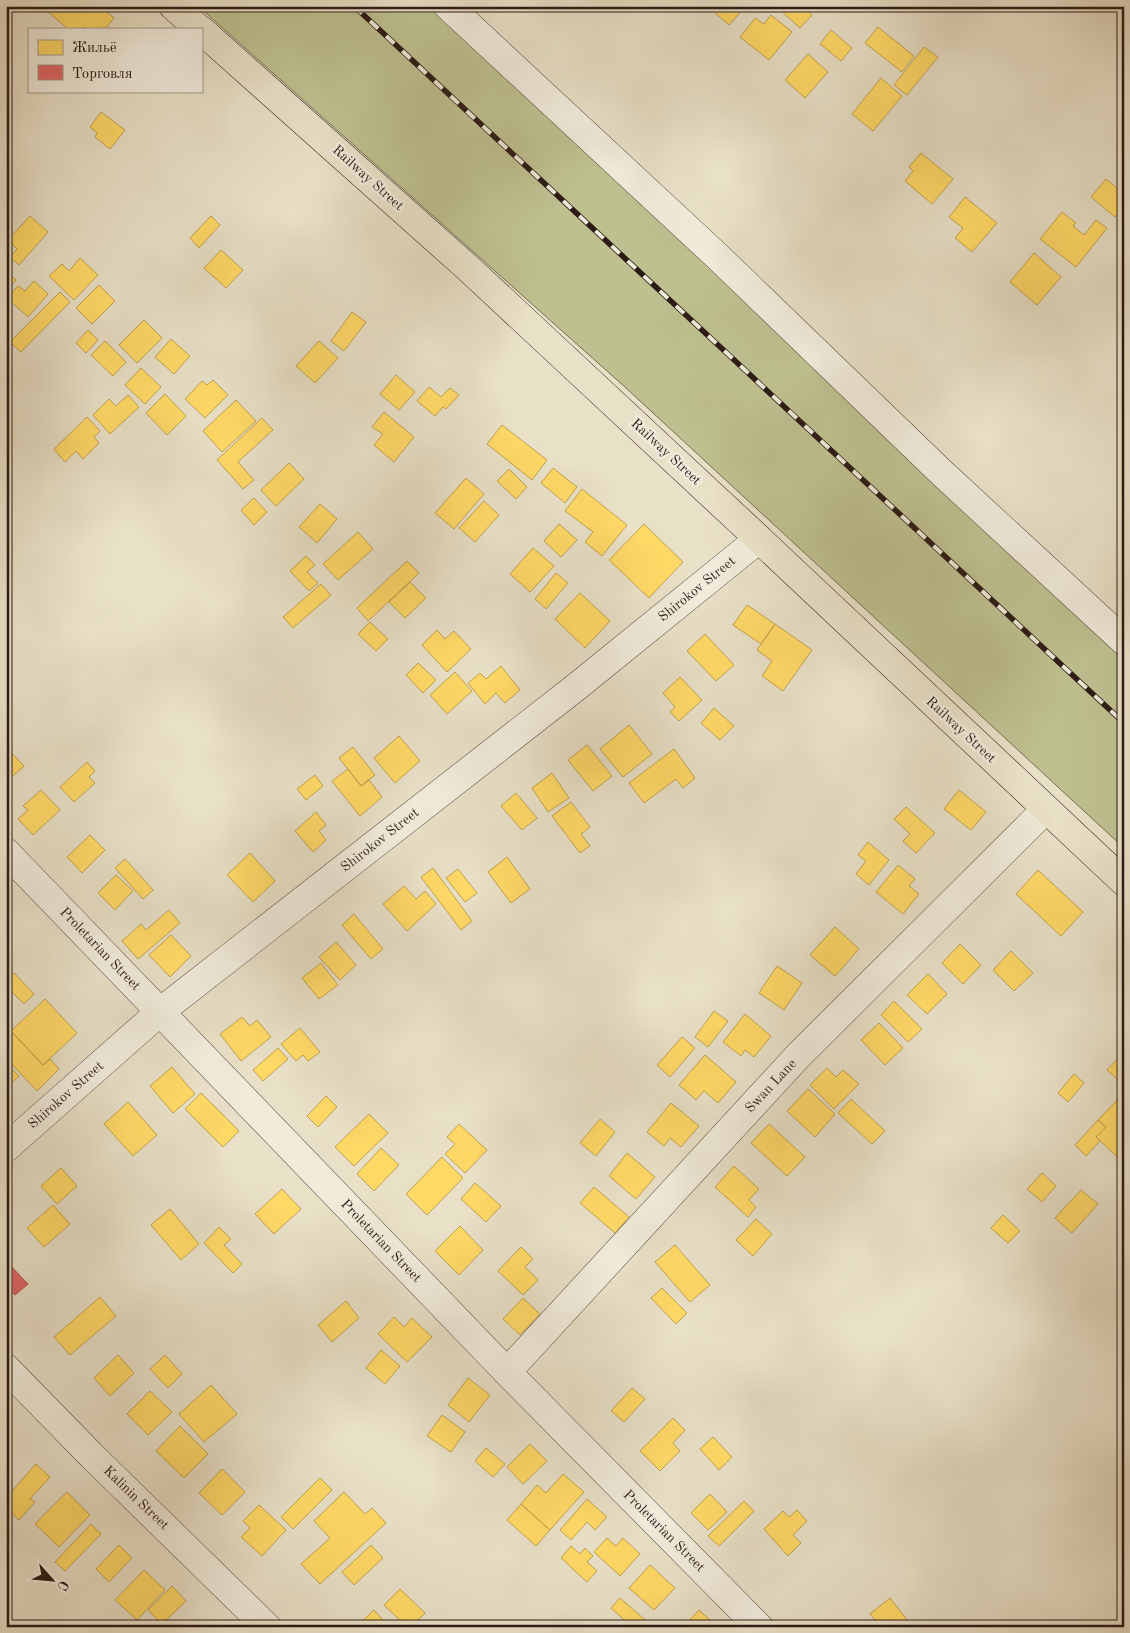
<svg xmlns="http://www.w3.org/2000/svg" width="1130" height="1633" font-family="'Old Standard TT',serif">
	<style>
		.green { fill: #bec090; stroke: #756e52 }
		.homes { fill: #ffd966; stroke: #c0a04e }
		.shops { fill: #e06666; stroke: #aa504e }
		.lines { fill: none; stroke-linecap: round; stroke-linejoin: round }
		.minor-casing { stroke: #5b4c42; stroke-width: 29 }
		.major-casing { stroke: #2c1b15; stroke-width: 29 }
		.minor { stroke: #f0ebdb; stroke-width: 28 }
		.major { stroke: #e8e0c7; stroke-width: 28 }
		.rail-casing { stroke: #2c1b15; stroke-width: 5.5 }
		.rail { stroke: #f0ebdb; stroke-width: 4; stroke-dasharray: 11; stroke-linecap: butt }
		.labels { text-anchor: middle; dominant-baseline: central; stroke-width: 5; stroke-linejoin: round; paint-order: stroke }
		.street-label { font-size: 14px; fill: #2c1b15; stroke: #f0ebdb }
	</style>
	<rect width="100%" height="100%" fill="#e8e0c7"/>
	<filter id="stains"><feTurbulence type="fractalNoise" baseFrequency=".004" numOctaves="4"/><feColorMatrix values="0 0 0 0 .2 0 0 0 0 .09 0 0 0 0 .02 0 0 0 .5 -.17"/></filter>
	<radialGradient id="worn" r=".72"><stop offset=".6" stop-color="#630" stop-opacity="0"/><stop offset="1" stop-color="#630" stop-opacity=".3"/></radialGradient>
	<!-- green -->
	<path class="green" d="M198,6H448L1124,641V848L626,388Z"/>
	<!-- homes -->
	<path class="homes" d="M41,6H99L114,18L105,29H86L84,27L82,29H68Z
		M707,6H746L729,25Z
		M780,6H803L812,15L800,28L778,8Z
		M771,15L792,32L769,60L740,37L755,18L764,24Z
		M878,27L914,56L902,72L865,43Z
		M831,30L852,48L841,61L820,44Z
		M924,47L938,57L907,95L894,85Z
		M808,54L828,72L805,98L785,80Z
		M881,78L902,96L873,131L852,114Z
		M101,112L125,130L110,149L95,137L97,133L90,127Z
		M921,153L953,179L932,204L905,181L913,171L909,167Z
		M1106,179L1122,192L1119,196L1124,200V207L1115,217L1091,197Z
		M965,197L997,223L972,252L955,238L963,228L949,217Z
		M1062,212L1076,223L1073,226L1084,235L1096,220L1107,228L1076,267L1040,239Z
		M30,216L48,232L19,265L10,257L17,249L8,240Z
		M211,216L220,225L199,248L190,238Z
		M221,250L243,270L226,288L204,268Z
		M1034,253L1061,277L1037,305L1010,282Z
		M80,258L98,275L74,300L49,276L62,264L69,271Z
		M6,271L16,280L6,291Z
		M34,281L48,294L28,317L7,298L18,286L25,291Z
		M99,285L115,301L92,324L76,308Z
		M60,292L70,302L21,352L10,342Z
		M352,312L366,322L344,351L331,341Z
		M144,320L162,338L137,363L119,345Z
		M88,330L98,340L86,353L76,343Z
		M171,339L190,356L174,374L155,357Z
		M105,341L126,362L113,376L91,355Z
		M319,341L338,358L315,383L296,366Z
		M141,368L161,387L145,404L125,385Z
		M396,375L415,392L399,410L380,394Z
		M213,380L228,395L205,418L185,399L202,381L207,385Z
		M429,387L441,397L450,388L459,395L446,409L443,407L435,416L417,401Z
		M165,394L186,416L167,435L146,413Z
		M128,395L139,407L110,434L93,415L109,399L116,406Z
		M236,400L256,421L222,452L203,431Z
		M384,412L414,437L394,462L374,445L383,434L372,427Z
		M87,417L100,431L94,437L99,443L83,459L76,451L65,462L54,449Z
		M262,418L273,430L238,462L254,480L243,489L217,460Z
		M502,425L547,460L532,480L487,444Z
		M289,463L304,479L276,506L261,490Z
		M553,468L577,487L565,503L541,483Z
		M509,469L527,487L516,499L497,481Z
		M466,478L484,494L454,529L435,513Z
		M582,489L627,525L602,556L585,542L593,532L565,511Z
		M254,498L267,512L254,525L241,510Z
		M484,501L499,515L475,542L459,528Z
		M320,504L337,519L317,543L299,527Z
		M559,524L577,540L561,557L544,541Z
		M644,524L683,562L649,598L609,560Z
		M358,532L373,549L338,580L323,564Z
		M533,548L554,566L530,592L510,574Z
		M306,556L315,565L307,572L318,583L309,591L290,571Z
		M407,561L419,573L368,621L357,608Z
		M556,573L568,583L546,609L535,599Z
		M410,582L426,598L405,618L389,602Z
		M321,584L331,595L293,628L283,617Z
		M580,593L610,621L585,648L555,619Z
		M747,605L775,624L761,644L733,625Z
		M370,622L388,639L376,651L358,634Z
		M775,624L812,650L783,691L762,676L772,661L757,650Z
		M437,630L445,639L454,631L471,649L447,672L422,645Z
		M705,634L734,665L716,681L687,651Z
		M418,663L436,680L423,693L406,675Z
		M501,666L520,690L505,703L496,693L485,704L468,683L480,673L486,679Z
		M455,672L472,691L447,714L430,695Z
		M680,677L702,700L679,721L670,712L675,707L663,693Z
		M714,708L734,726L720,740L701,723Z
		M629,725L652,754L623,777L600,749Z
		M399,736L420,761L395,783L374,758Z
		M587,745L612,776L593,791L568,760Z
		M353,747L375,775L361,786L339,758Z
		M7,748L24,766L6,782V749Z
		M674,749L695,778L683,788L676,779L644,803L629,783Z
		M87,762L95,771L89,777L95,783L74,802L60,787Z
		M348,769L361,786L369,780L382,797L360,816L332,781Z
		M552,773L569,798L548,812L532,788Z
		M315,775L323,786L306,800L297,789Z
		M41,790L60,810L33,835L18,819L28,810L23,806Z
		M959,790L986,812L971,830L944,809Z
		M516,793L537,818L522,830L501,806Z
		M571,802L590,827L581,834L590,846L580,853L552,816Z
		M906,807L935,833L916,853L903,841L910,834L894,819Z
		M316,812L326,825L319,831L326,840L313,852L295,831Z
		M90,835L105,850L82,873L67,857Z
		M868,842L889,860L869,885L856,874L866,861L858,855Z
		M250,853L275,881L253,902L227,875Z
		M507,857L530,889L511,903L488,872Z
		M125,859L153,890L143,899L115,868Z
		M898,865L915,879L909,886L919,894L903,914L876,892Z
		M433,868L472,921L461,930L421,877Z
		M458,869L477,893L465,902L446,878Z
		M1038,870L1083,912L1061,936L1016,894Z
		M116,875L133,891L115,910L98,893Z
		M404,886L416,899L425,891L436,904L407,931L383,904Z
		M169,910L180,923L138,959L122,941L141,924L146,930Z
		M354,914L383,949L371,959L342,925Z
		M835,927L859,949L835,976L810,955Z
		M171,935L191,956L170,977L149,955Z
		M336,942L356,965L340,980L319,957Z
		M960,944L981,965L963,984L942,963Z
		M1011,951L1033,973L1014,991L993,970Z
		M321,963L338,985L319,999L302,978Z
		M777,966L802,983L784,1010L759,993Z
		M14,973L34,994L24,1004L6,986V980Z
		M928,974L947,994L927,1014L907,995Z
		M45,999L77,1033L43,1065L11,1031Z
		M894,1001L922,1029L908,1042L881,1015Z
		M714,1011L728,1021L708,1047L695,1037Z
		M745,1014L771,1036L754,1057L745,1050L741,1056L723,1042Z
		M242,1017L250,1026L257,1020L271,1037L241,1061L220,1034Z
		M879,1023L903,1048L885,1065L861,1040Z
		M300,1028L320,1052L308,1061L303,1055L296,1061L281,1044Z
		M11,1031L43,1065L50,1059L59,1069L37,1091L6,1058V1036Z
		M682,1037L695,1048L670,1077L657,1065Z
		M278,1048L288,1059L263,1081L253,1070Z
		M1124,1052V1083L1123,1084L1107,1070Z
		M705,1055L736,1082L718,1103L704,1091L696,1100L679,1085Z
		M6,1063L19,1076L6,1088Z
		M172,1067L195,1094L173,1113L150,1086Z
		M827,1068L836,1077L843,1070L859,1084L834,1109L810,1085Z
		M1074,1074L1084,1083L1068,1102L1058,1093Z
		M808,1089L835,1114L815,1137L787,1111Z
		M201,1093L239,1131L223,1147L185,1109Z
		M1123,1094L1124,1095V1163L1096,1137L1106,1127L1098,1120Z
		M326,1096L337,1107L318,1127L307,1116Z
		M851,1099L885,1131L872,1144L838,1113Z
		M128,1102L157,1135L133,1156L104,1124Z
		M671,1103L699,1126L681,1147L670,1138L664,1146L647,1132Z
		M369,1114L388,1133L354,1166L335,1147Z
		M600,1119L615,1132L596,1156L580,1143Z
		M1098,1120L1106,1127L1096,1137L1100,1141L1086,1156L1075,1145Z
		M459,1124L487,1150L465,1173L445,1154L455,1144L447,1137Z
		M769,1124L805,1157L787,1176L751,1143Z
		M381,1148L399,1165L374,1191L357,1174Z
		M627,1153L655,1177L636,1199L609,1176Z
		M442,1157L463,1178L427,1215L406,1194Z
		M734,1166L759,1189L749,1200L756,1207L748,1217L715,1187Z
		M61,1168L77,1186L57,1204L41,1186Z
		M1042,1173L1056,1186L1042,1202L1027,1189Z
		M475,1183L501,1206L486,1222L461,1199Z
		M594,1187L629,1217L615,1233L580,1203Z
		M282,1189L301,1209L274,1234L255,1214Z
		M1081,1190L1098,1204L1072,1233L1055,1218Z
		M53,1205L70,1224L44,1247L27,1228Z
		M170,1209L199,1244L181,1260L151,1225Z
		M1003,1215L1020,1231L1008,1243L991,1228Z
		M756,1219L772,1234L753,1256L736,1240Z
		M460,1226L483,1250L459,1275L435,1251Z
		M219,1227L231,1239L224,1245L242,1264L233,1273L204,1243Z
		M675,1245L710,1285L690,1302L655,1262Z
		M521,1247L533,1259L525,1267L538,1280L523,1295L498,1271Z
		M662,1288L687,1313L676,1324L651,1298Z
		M100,1297L116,1316L70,1355L54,1337Z
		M523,1298L540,1314L520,1335L503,1319Z
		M346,1301L359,1318L332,1342L318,1325Z
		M394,1317L404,1327L412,1318L432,1337L407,1362L378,1334Z
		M381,1350L400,1366L385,1384L366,1368Z
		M118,1355L134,1373L110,1396L94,1378Z
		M165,1355L182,1374L168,1388L150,1369Z
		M468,1378L490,1395L469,1422L448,1405Z
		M211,1385L237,1414L204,1442L179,1414Z
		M632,1388L645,1399L624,1422L611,1411Z
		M150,1391L172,1412L148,1435L127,1414Z
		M442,1415L465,1432L451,1452L427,1436Z
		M673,1418L685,1430L673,1443L680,1451L660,1471L640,1451Z
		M180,1426L208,1454L184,1478L156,1451Z
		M713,1437L732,1457L719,1470L700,1449Z
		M530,1444L547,1461L523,1484L507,1467Z
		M486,1448L505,1464L493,1477L475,1461Z
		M36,1464L50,1477L30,1499L35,1502L19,1520L6,1508V1498Z
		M222,1469L245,1492L222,1515L199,1493Z
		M563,1474L584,1492L550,1530L521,1504L537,1485L546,1493Z
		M320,1478L332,1490L293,1529L281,1517Z
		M67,1492L90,1515L59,1547L35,1524Z
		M344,1492L365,1514L372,1508L386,1523L320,1584L301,1564L330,1538L314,1521Z
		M710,1494L727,1512L708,1530L691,1513Z
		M587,1499L607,1517L595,1530L587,1522L571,1540L560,1530Z
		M744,1501L754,1511L719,1546L708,1536Z
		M521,1504L550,1530L536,1546L507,1520Z
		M259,1505L286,1530L262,1556L241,1537L250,1528L243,1521Z
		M797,1510L807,1521L793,1535L801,1543L788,1556L764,1529L783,1511L789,1517Z
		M91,1524L101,1534L65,1571L55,1562Z
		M607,1538L616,1546L623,1538L640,1554L620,1576L594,1552Z
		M119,1545L132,1558L109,1582L96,1569Z
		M371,1545L383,1558L354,1585L342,1572Z
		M571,1546L580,1554L585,1548L593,1556L587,1562L597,1571L587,1582L561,1558Z
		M650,1565L675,1588L654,1610L629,1588Z
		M144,1570L165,1590L137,1620L115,1600Z
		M172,1586L186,1601L162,1624L148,1610Z
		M400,1589L425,1613L411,1627H407L384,1605Z
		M620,1598L652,1626L651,1627H632L611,1608Z
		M890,1598L908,1621L901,1627H881L870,1614Z
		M374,1610L389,1627H356Z
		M699,1610L711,1621L705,1627H683Z"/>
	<!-- shops -->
	<path class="shops" d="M6,1261L28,1284L15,1295L6,1286Z"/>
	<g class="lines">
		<defs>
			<path id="minor" d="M448,6L716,255L942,473L1124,641
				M6,852L507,1372L759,1627
				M6,1148L161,1011L575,688L759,539
				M6,1368L92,1456L267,1627
				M507,1372L798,1056L1045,810"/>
			<path id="major" d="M173,6L199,29
				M201,30L468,268L759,539L1124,882"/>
		</defs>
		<!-- minor casing -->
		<use href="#minor" class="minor-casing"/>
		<!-- major casing -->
		<use href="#major" class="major-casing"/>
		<!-- minor -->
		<use href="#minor" class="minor"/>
		<!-- major -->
		<use href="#major" class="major"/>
		<defs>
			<path id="rail" d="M354,6L1124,723"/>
		</defs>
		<!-- rail casing -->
		<use href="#rail" class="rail-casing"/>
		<!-- rail -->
		<use href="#rail" class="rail"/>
	</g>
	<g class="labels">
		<!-- street labels -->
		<g class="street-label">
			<text transform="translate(368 178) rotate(42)">Railway Street</text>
			<text transform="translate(666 452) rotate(43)">Railway Street</text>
			<text transform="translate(697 589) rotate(-39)">Shirokov Street</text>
			<text transform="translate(961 730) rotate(43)">Railway Street</text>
			<text transform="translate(380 840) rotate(-38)">Shirokov Street</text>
			<text transform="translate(100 949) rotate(46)">Proletarian Street</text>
			<text transform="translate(771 1086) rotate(-47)">Swan Lane</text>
			<text transform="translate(66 1095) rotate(-41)">Shirokov Street</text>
			<text transform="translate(381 1241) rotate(46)">Proletarian Street</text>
			<text transform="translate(136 1498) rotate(44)">Kalinin Street</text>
			<text transform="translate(664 1531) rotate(45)">Proletarian Street</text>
		</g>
	</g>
	<!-- margin -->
	<rect width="1130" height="1633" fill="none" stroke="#e8e0c7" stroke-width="25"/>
	<rect x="8" y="8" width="1115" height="1618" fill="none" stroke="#2c1b15" stroke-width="2.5"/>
	<rect x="12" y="12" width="1105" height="1608" fill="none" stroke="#2c1b15"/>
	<!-- legend -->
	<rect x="28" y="28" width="175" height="65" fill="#f0ebdb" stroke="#a2988c"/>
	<rect x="38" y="40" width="25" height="15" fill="#ffd966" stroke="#a2988c"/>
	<text x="72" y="52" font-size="15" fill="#2c1b15">Жильё</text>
	<rect x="38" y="65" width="25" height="15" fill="#e06666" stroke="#a2988c"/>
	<text x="72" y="78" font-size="15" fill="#2c1b15">Торговля</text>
	<!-- north arrow -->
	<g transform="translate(52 1580) rotate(117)" stroke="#f0ebdb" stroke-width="4" paint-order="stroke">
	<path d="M0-4L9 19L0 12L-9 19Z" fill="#2c1b15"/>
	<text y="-8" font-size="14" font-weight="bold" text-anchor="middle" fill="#2c1b15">С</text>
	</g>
	<rect width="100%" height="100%" filter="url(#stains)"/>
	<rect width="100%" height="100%" fill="url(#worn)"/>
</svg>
